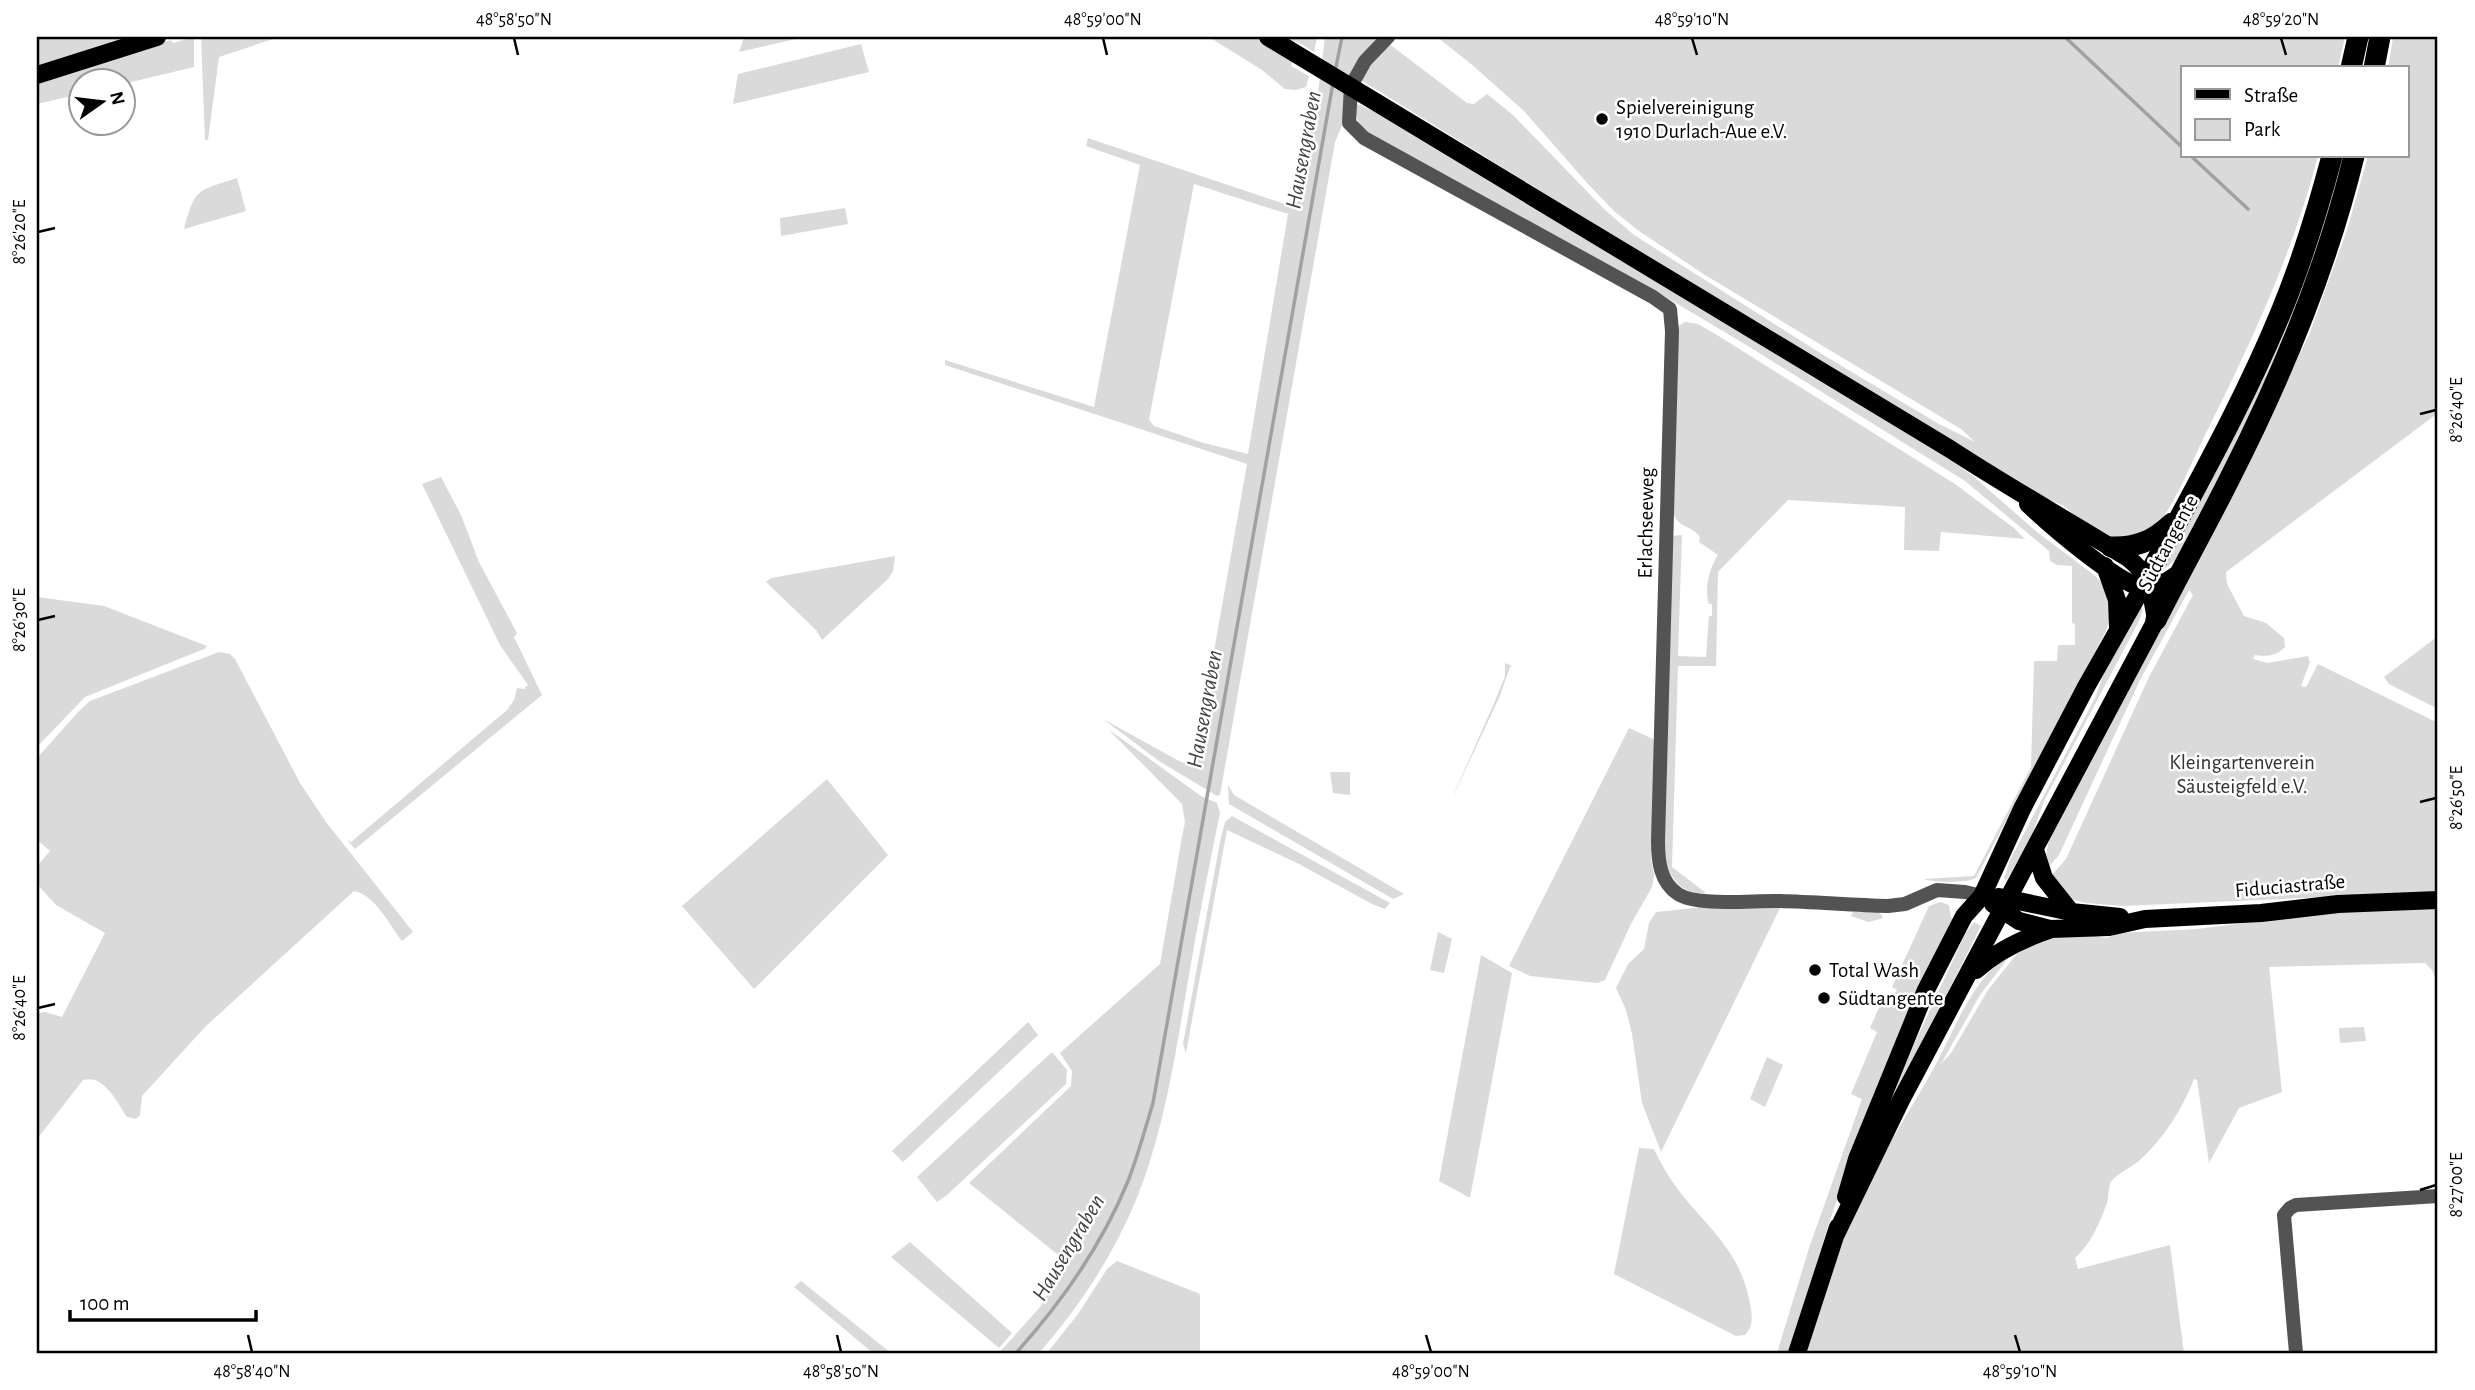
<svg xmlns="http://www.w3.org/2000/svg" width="2475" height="1390" font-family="'Alegreya Sans',sans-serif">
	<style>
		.green { fill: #dadada; fill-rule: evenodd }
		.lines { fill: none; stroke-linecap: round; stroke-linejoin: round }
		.stream { stroke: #a1a1a1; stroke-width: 3.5 }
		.minor { stroke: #535353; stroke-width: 14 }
		.major { stroke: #000; stroke-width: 18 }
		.highway { stroke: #000; stroke-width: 21 }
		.ticks { fill: none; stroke: #000; stroke-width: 2.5 }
		.poi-dot { fill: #000; stroke: #fff; stroke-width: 2.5 }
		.labels { text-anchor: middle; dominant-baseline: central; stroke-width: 5; stroke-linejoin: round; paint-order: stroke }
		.poi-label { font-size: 21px; fill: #000; stroke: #fff; text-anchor: start }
		.street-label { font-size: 21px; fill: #000; stroke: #fff }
		.park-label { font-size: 21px; fill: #313131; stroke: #fff }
		.water-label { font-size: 23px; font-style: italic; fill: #424242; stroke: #fff }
		.neatline { fill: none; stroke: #000; stroke-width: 2.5 }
		.ticks-label { font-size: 18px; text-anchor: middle; fill: #000 }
	</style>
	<rect width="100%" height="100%" fill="#fff"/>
	<!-- green -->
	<path class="green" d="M37,37H133L37,68Z
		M194,37V67L123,84L122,80H80V94L37,104V83L171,40L173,43Z
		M201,37H279L219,57L208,140H205Z
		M744,37H804L739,52Z
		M1209,37H1255L1293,61L1291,66L1309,76L1306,87L1296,90L1285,89L1262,70Z
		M1282,37H1317L1314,52L1296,41L1293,44Z
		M1325,37H1379L1335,142L1220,795L1217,796L1159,761L1103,719L1179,761L1191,766L1194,765L1247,464L945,365V360L1094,407L1140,165L1086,146L1088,138L1291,206L1307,109L1313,107L1317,100ZM1194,184L1288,214L1248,454L1204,443L1154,426L1149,420Z
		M1437,37H2345L2338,68H2183V156H2318C2293,253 2251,343 2206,433C2190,466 2176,503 2153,531L2115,541L2087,526L2064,506L2031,492L1359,79L1388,43L1467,103L1474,104L1487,94L1513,115L1604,209L1634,235L1825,356L1939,424L1975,442L1961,429L1705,275L1639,231L1615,212L1588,184L1524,111L1471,64Z
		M2393,37H2438V413L2226,572L2227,584L2244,616L2266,623L2284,638L2285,647C2276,656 2267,657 2255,655L2253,659L2267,663L2308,656L2310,662L2301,686L2306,687L2318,664L2438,723V892L2123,906L2086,903L2074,900L2066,895L2050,877L2066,859L2149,677L2193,595L2189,590L2140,680L2059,855L2047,869L2046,856L2049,839L2258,438L2309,335L2347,230L2368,156H2407V68H2388Z
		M861,44L869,72L733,104L738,74Z
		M1355,103L1380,114L1941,453L1974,477L2037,532L2093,574C2110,587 2113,609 2107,629L1976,878C1967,883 1934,883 1924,879L1974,876L2031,767L2034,661H2057L2058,645H2075V624L2072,623V566L2057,565L2050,561L2049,551L1965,481L1743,343L1664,296L1365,132C1357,123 1356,116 1355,103Z
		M2340,156H2347L2342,174L2298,305L2247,426L2180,556L2166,568L2164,567Z
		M237,178L246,211L184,229C195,187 198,191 237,178Z
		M845,208L848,224L781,236L780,218Z
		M1685,322L1698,324L1717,335L1955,484L2014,528L2025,539L1941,532L1939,551L1904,550L1905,507L1788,500L1718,572L1716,666H1678L1672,867L1706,893C1683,895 1672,880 1664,860L1672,536L1682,535L1678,656L1706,657L1709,616H1712V604H1709C1704,590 1709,568 1718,555L1699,542L1700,537C1693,526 1678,528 1673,513L1677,327Z
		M441,477L461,515L479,562L517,633L514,637L542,695L355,849L347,840L351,842L507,710L514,700L517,688L524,689L528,685L500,645L422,484Z
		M895,556L893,571L888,579L822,640L816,630L766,582L771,578Z
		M37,597L104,606L207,646L204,649L85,697L37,747Z
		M2140,606L2143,609L2139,621L2044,801L2032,836L2006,881L2004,878L2010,860L2095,698L2109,659Z
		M2438,636V709L2389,684L2384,677Z
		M219,652L230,654L235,659L300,783L326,822L413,932L402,941C389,924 375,895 354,891L205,1027L142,1096L140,1115L136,1119L127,1117C117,1102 104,1074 83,1080L37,1139V1013L45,1012L62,1017L105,933L56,905L37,884V866L50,851L37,840V758L79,711L90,701Z
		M1505,663L1512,666L1510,667L1499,698L1449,805L1495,701L1505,676Z
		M1629,728L1653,739L1655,743L1651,859L1654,875L1652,887L1631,924L1605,980L1597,983L1530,976L1509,966Z
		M1108,729L1201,796L1217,803L1220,813C1209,867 1198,921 1189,975C1177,1044 1167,1115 1143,1182C1120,1245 1083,1303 1039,1353H999L1040,1307L1067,1262L969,1183L1071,1086L1072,1071L1060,1053L1160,964L1182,837L1185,822L1182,804Z
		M1330,772H1350V795L1333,793Z
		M827,779L888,855L754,989L682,906Z
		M1228,785L1234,795L1404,894L1393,899L1229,804Z
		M1232,816L1390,903L1385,909L1372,904L1299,864L1227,830L1186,1053L1183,1044L1220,842L1225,822Z
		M1940,902L1949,905L1951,918L1954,920L1862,1129L1830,1220L1789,1353H1777L1809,1248L1862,1099L1851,1094L1877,1032L1870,1028L1884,996L1892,999L1897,990L1892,987L1929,906Z
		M2438,907V984L2432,970L2425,963L2269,967L2282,1092L2239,1108L2209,1163L2197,1080L2194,1079C2183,1108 2164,1138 2141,1159C2134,1166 2115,1175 2111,1182C2108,1187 2109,1197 2107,1203C2100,1223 2090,1245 2075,1258L2078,1269L2170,1245L2184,1353H1805C1821,1302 1837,1251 1859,1202C1881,1154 1910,1111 1935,1066C1955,1028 1975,974 2012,953L1980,995L1941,1064L1951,1053L1988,990L2019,951L2045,937L2091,935L2106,938L2119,933L2197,929L2329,912Z
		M1695,908H1780L1661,1152L1642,1103L1632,1034L1626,1010L1616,988L1628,964L1644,949L1649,923L1656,912Z
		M1853,912H1879L1883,917L1881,919L1868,922L1851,916Z
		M1974,922L1981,926L1872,1144L1883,1112L1965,934Z
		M1438,932L1452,939L1444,973L1430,970Z
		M1481,955L1512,973L1470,1198L1439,1181Z
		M1028,1022L1038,1035L903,1162L892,1151Z
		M2364,1027L2366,1041L2340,1043L2339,1028Z
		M1052,1052L1067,1070L1066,1084L947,1195L937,1202L917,1177Z
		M1767,1057L1783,1065L1765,1107L1750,1099Z
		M1639,1148L1654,1149C1661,1164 1669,1178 1679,1191C1710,1230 1741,1252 1750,1304C1752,1315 1754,1326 1745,1335L1736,1336L1614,1274Z
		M910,1242L1012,1333L999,1348L891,1257Z
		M1117,1261L1200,1294V1353H1047L1078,1314L1107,1269Z
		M801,1281L891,1353H873L794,1287Z"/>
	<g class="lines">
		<!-- stream -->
		<path class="stream" d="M2065,37L2183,148
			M1335,72L1342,37
			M2191,156L2248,209
			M1016,1353C1062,1302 1102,1245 1128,1181C1138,1156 1145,1129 1153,1103L1333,83"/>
		<!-- minor -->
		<path class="minor" d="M1388,37L1365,61L1351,86L1349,123L1364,138L1653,297L1670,309L1672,331L1658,841C1658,861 1660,882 1678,894C1698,907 1754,900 1780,901C1816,902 1852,905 1888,906L1905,904L1937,890L1965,892L1982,896
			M2296,1353L2284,1215L2290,1208L2296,1205L2438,1196"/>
		<!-- major -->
		<path class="major" d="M1268,37L1950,449C2008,487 2069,521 2128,558C2151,576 2151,592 2156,620L1901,1100L1835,1236
			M37,75L157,37
			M2105,566L2117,600L2118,627
			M2035,850L2044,878L2071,912
			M1999,897L2071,912L2120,917
			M1993,904L2019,921L2050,929L2109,927L2145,919L2261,913L2338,904L2438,900
			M1976,970C1997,951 2022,939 2049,930
			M1846,1197L1857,1159L1926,990L1964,916L1982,896L2022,809L2086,687L2142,588C2115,581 2050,525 2028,504
			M1797,1353L1838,1227"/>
		<!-- highway -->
		<path class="highway" d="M2351,68L2358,37
			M2374,68L2380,37
			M2111,547C2136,548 2153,541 2172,523
			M2179,575L2164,585L2142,588C2190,497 2242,407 2281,312C2302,261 2318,209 2332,156
			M2156,620C2180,572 2206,526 2230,478C2282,376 2327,267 2354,156"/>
	</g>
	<!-- ticks -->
	<path class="ticks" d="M514,38L518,55M1103,38L1107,55M1692,38L1697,55M2281,38L2286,55M38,232L55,228M2420,414L2436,410M38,620L55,616M2420,802L2436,798M38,1008L55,1004M2420,1190L2436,1185M248,1335L252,1352M837,1335L841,1352M1426,1335L1431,1352M2015,1335L2020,1352"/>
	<!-- markers -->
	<g class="poi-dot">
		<circle cx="1602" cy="119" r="7"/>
		<circle cx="1815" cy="970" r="7"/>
		<circle cx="1824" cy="998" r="7"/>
	</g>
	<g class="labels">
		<!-- poi labels -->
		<g class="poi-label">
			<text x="1616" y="107">Spielvereinigung<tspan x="1616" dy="24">1910 Durlach-Aue e.V.</tspan></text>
			<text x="1829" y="970">Total Wash</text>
			<text x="1838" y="998">Südtangente</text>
		</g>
		<!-- street labels -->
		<g class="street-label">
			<text transform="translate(1646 523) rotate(-89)">Erlachseeweg</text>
			<text transform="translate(2168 543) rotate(-62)">Südtangente</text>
			<text transform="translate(2290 886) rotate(-5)">Fiduciastraße</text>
		</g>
		<!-- park labels -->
		<g class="park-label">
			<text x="2242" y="762">Kleingartenverein<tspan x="2242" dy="24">Säusteigfeld e.V.</tspan></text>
		</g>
		<!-- water labels -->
		<g class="water-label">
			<text transform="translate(1304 150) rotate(-80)">Hausengraben</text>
			<text transform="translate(1205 709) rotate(-80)">Hausengraben</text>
			<text transform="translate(1069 1248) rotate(-59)">Hausengraben</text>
		</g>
	</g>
	<!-- border -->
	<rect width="2475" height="1390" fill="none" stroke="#ffffff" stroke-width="77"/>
	<!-- legend -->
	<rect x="2181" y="66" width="228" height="91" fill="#ffffff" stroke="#999999" stroke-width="2"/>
	<rect x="2195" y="89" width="35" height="10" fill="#000000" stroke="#999999" stroke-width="2"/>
	<text x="2244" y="102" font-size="21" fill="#000000">Straße</text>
	<rect x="2195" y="119" width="35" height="21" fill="#dadada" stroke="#999999" stroke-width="2"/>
	<text x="2244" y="136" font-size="21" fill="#000000">Park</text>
	<!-- north arrow -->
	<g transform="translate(102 102) rotate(76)"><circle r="33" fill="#ffffff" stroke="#999999" stroke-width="2"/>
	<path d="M0-5L12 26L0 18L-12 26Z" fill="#000000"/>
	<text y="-10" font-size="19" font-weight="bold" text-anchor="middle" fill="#000000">N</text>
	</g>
	<!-- scale -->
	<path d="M70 1310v10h186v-10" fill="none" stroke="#000000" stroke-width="3.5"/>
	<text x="80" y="1310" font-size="21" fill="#000000" stroke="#ffffff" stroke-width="5" paint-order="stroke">100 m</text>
	<rect x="38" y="38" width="2398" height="1314" class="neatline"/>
	<g class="ticks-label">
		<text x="514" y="25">48°58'50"N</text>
		<text x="1103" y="25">48°59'00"N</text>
		<text x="1692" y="25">48°59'10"N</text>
		<text x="2281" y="25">48°59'20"N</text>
		<text transform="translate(19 232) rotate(-90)" y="6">8°26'20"E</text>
		<text transform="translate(2456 410) rotate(-90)" y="6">8°26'40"E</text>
		<text transform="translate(19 620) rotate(-90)" y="6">8°26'30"E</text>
		<text transform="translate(2456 798) rotate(-90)" y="6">8°26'50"E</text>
		<text transform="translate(19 1008) rotate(-90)" y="6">8°26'40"E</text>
		<text transform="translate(2456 1185) rotate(-90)" y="6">8°27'00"E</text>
		<text x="252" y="1377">48°58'40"N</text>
		<text x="841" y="1377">48°58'50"N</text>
		<text x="1431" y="1377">48°59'00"N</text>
		<text x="2020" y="1377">48°59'10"N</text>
	</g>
</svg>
